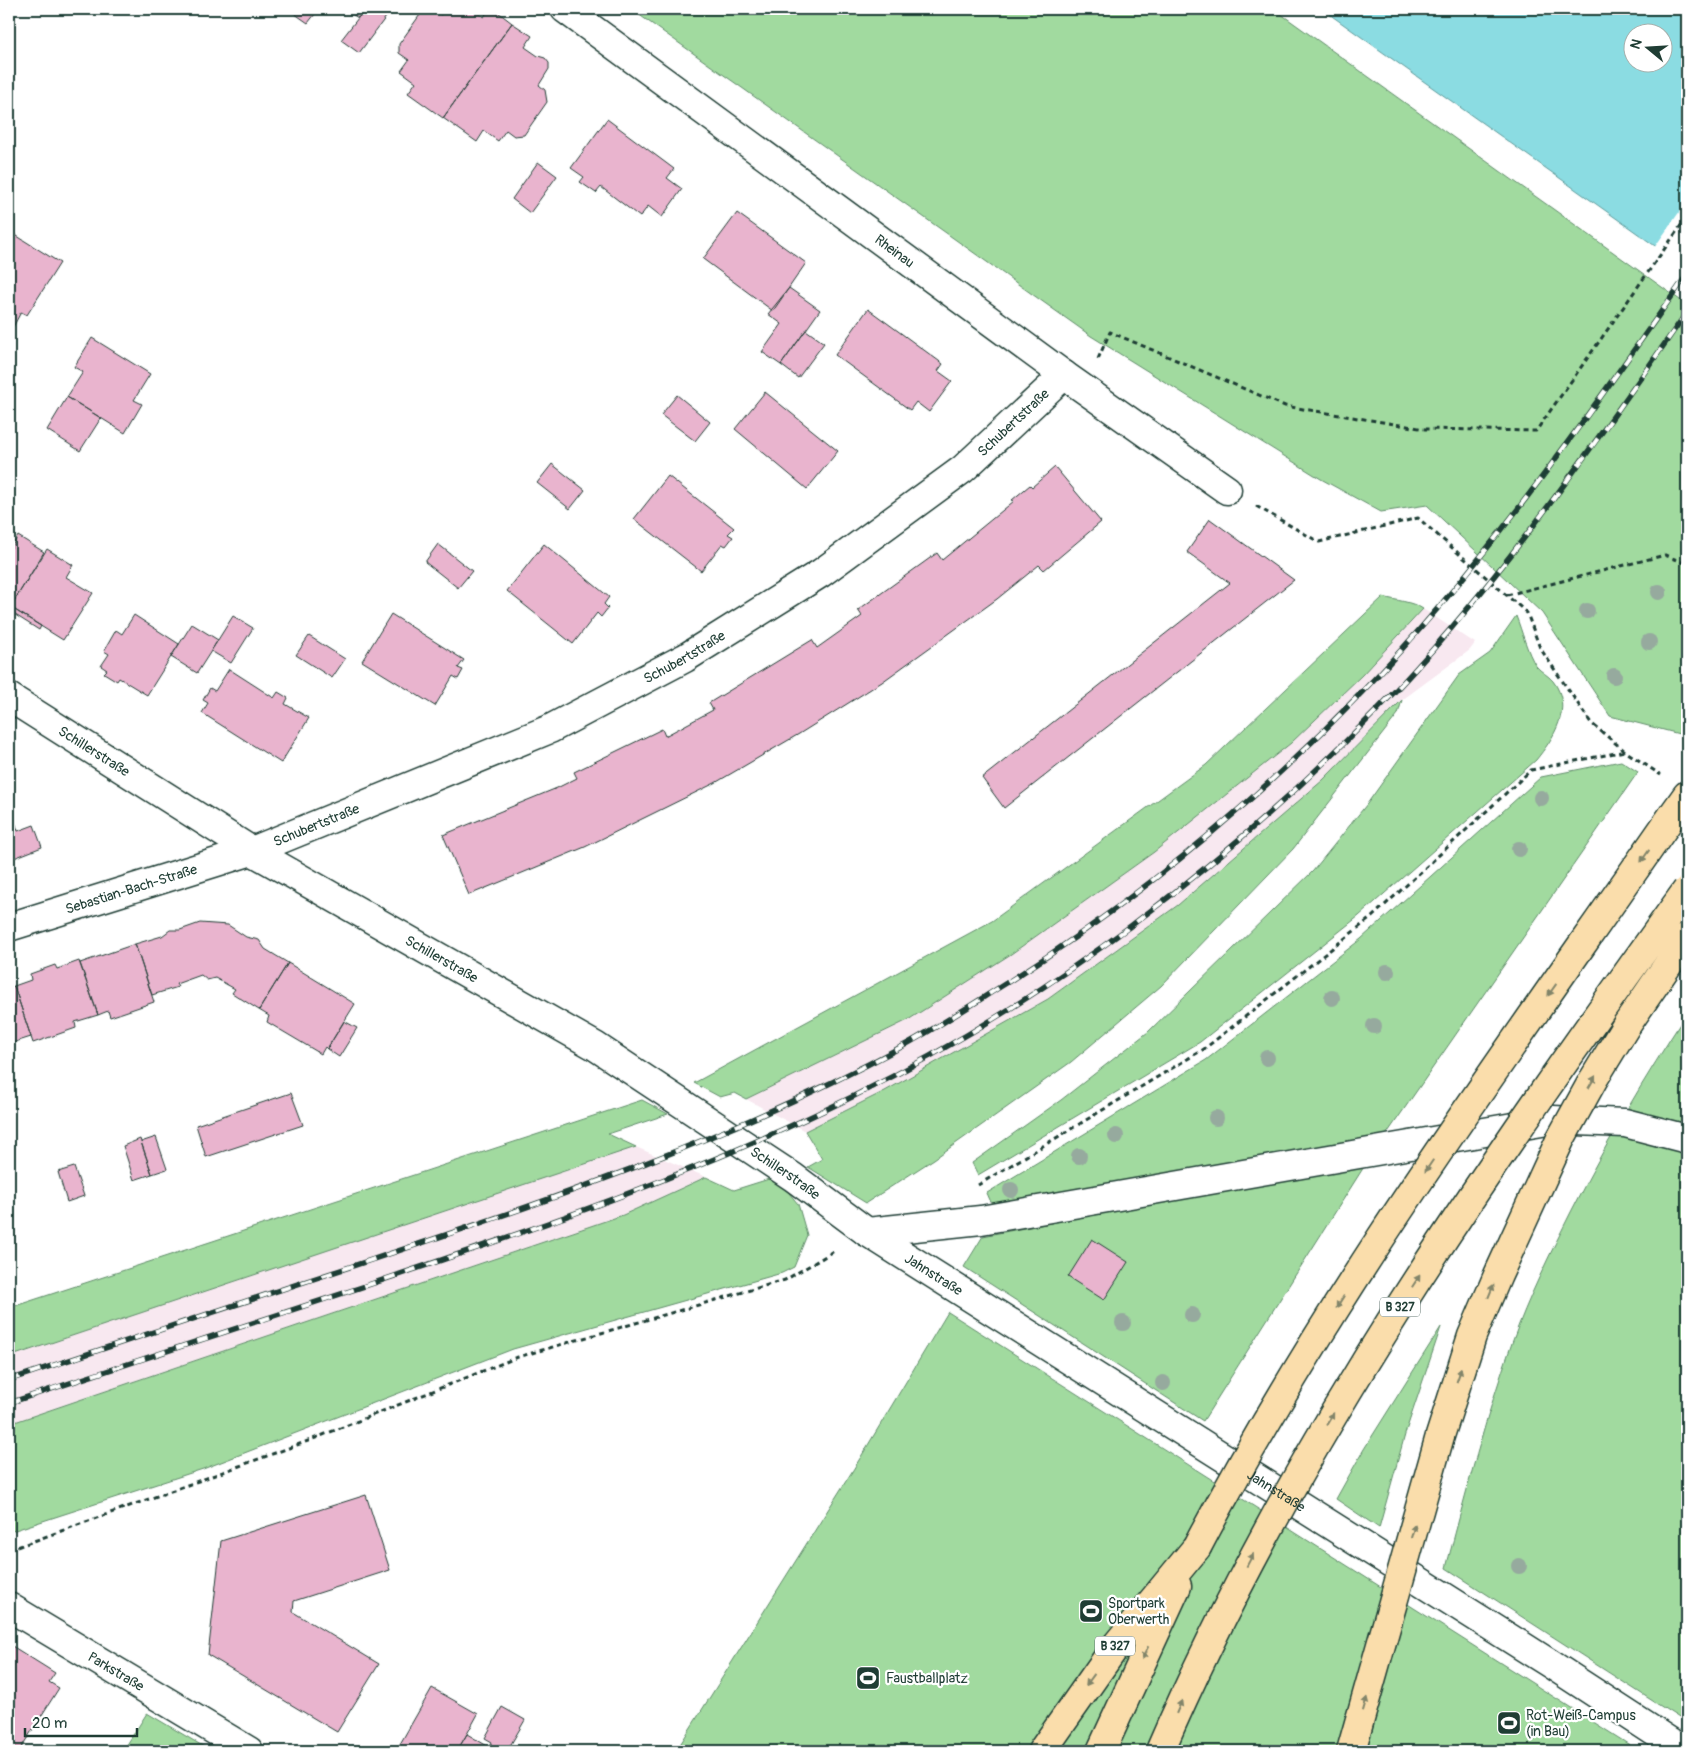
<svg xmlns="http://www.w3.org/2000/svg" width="1696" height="1760" font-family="Pangolin,sans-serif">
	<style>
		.built { fill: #f8e8f0 }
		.green { fill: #a1da9f; stroke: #608c6a }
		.water { fill: #8bdce2; stroke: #609c9c; fill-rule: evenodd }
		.pier { fill: #fff }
		.building { fill: #e9b4ce; stroke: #1f3d34 }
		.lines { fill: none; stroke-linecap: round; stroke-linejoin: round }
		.minor-casing { stroke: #1f3d34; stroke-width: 31 }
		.highway-casing { stroke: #1f3d34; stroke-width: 31 }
		.path { stroke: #1f3d34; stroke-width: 3; stroke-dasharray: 5 4; stroke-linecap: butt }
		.minor { stroke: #fff; stroke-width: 28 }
		.highway { stroke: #faddab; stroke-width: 28 }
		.rail-casing { stroke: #1f3d34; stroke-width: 5.5 }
		.rail { stroke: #fff; stroke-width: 4; stroke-dasharray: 11; stroke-linecap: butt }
		.highway-bridge-casing { stroke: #1f3d34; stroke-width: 31; stroke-linecap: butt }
		.highway-bridge { stroke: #faddab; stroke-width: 28 }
		.tree { fill: #96aa9e }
		.oneway { fill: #82856a }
		.labels { text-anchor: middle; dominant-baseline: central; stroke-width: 4.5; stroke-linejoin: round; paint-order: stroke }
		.shield { fill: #fff; stroke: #627771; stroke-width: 1 }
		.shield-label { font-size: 12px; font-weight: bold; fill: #1f3d34 }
		.street-label { font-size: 14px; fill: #1f3d34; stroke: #fff }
		.poi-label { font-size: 14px; fill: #1f3d34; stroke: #fff; text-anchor: start }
	</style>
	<rect width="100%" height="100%" fill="#fff"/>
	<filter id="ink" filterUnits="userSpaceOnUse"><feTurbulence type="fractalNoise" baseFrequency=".02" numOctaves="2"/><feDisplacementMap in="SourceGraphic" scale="10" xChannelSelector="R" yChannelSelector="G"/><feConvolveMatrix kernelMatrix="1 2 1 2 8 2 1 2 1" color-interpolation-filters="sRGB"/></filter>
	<g filter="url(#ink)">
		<!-- built -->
		<path class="built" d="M1423,609L1475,643L1470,650L1402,700L1323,780L1178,905L1048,999L885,1091L805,1131L746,1099L908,1020L1011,954L1154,852L1291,743L1362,675Z
			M636,1147L706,1177L623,1215L9,1424V1357Z"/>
		<!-- green -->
		<path class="green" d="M631,9H1274L1687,305V736L1610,716L1542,613L1427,505L1381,512L1321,479L1091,336Z
			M1383,597C1397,601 1411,601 1423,609L1362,675L1291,743L1154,852L1011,954L908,1020L746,1099L735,1093L720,1097L694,1083L992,921L1206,765Z
			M1516,616C1522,631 1527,652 1536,666C1541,672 1548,675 1553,681C1574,708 1553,739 1536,760L1359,916L1200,1042L978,1175L972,1163L1061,1100L1148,1032L1313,871L1367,804L1459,675L1490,653Z
			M1402,700L1398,714L1293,849L1161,986L1071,1062L934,1159L866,1203L808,1167L822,1159L805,1131L885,1091L1048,999L1178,905L1323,780Z
			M1621,761L1638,772L1384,1138L993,1207L987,1193L1206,1060L1361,939L1541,777Z
			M1687,1013V1723L1446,1568C1466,1492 1486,1416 1512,1343C1528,1298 1550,1254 1571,1212C1606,1143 1645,1077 1687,1013Z
			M642,1100L668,1114L608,1134L636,1147L9,1357V1308Z
			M1367,1162L1203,1421L964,1267L983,1236Z
			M706,1177L734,1190L769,1179L785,1188L798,1204L807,1235L794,1267L782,1273L513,1349L203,1469L9,1532V1424L623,1215Z
			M948,1312L1639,1751H676L853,1470Z
			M1441,1327L1406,1431L1379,1528L1336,1499L1364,1449Z
			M147,1713L211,1751H123Z"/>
		<!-- water -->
		<path class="water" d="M1322,9H1687V269L1672,258ZM1634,32H1664V62H1634Z"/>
		<!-- pier -->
		<path class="pier" d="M1687,201V271L1654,248Z"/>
		<!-- building -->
		<path class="building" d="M288,9H319L308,23Z
			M344,9H365L358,18Z
			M365,9H392L359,53L341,40Z
			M446,9H472L484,17L489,9H494L512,23L443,118L408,93L416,82L401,71L409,60L399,53V44L422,12L434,10L441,15Z
			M512,23L532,36L525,47L538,56L545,58L549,63V69L539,85L545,90L547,102L524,135L514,136L506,130L498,141L484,131L477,142L443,118Z
			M607,119L674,169L667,178L682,189L662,217L648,206L640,217L601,187L596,193L580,182L584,177L571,168Z
			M538,162L557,176L530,213L512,199Z
			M737,213L806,263L773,311L703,259Z
			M9,231L60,263L27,315L21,312L13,327L9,324Z
			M789,288L820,310L781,365L762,352L782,324L768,314Z
			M868,309L943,364L938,371L952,381L929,412L916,402L910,410L835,355Z
			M806,330L824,343L798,378L781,365Z
			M92,338L150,374L134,400L142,404L125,433L67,397L83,372L74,367Z
			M765,392L838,451L807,489L735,429Z
			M677,395L710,422L695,441L661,415Z
			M67,397L101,418L80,451L47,430Z
			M552,464L585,490L570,509L537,483Z
			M1055,467L1101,522L1044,570L1039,565L997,599L882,682L799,734L715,783L585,847L469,895L443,835L557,788L577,778L574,772L662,729L665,736L713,710L709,703L812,640L817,648L862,616L858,610L937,553L942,560L1014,501L1012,500L1030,485L1032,487Z
			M668,476L734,528L728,534L733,537L726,546L722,544L701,571L634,519Z
			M1210,519L1294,580L1004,808L982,778L1230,583L1187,552Z
			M18,536L44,552L13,603L9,601V551Z
			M438,544L472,571L458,588L425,562Z
			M544,544L609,597L604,604L608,608L601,617L597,613L573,644L507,591Z
			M47,549L73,565L66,577L93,593L63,640L10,607Z
			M9,601L13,603L10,607L41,626L39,630L9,611Z
			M391,614L464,660L458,668L463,670L458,679L453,676L435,706L362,661Z
			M134,615L179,644L147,695L119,678L117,681L104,673L107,670L101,666L109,654L104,651L116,630L122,634Z
			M233,616L253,628L231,663L211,651Z
			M192,624L218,640L197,673L171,657Z
			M309,636L345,659L332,678L296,655Z
			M229,669L274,698L278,692L288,698L285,704L309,718L281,763L202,713L208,703L203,700L210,688L215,691Z
			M9,803L18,831L34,825L42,847L9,860Z
			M200,923L228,925L246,937L259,940L265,949L288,963L259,1010L232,993L235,989L215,978L207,980L201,975L176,984L178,987L152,995L135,944L162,936L170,930H180Z
			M135,944L154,1002L110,1017L108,1011L98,1015L80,963Z
			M79,961L98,1015L75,1022L76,1028L33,1043L14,986L31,980L30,974L55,965L57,969Z
			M288,963L355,1004L327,1049L325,1047L321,1054L267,1022L269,1016L259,1010Z
			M14,986L31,1037L9,1044V988Z
			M344,1021L357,1028L339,1057L327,1049Z
			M291,1093L303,1125L206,1157L196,1125Z
			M156,1137L167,1169L152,1174L141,1142Z
			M140,1139L152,1174L134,1180L123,1146Z
			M74,1167L84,1196L67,1202L58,1172Z
			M1092,1239L1128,1262L1104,1300L1068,1277Z
			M366,1495L390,1570L294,1601L293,1612L379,1664L337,1732L208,1655L221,1541Z
			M12,1646L55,1673L49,1682L59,1688L19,1751H9V1651Z
			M432,1688L478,1714L467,1734L457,1751H396Z
			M502,1707L525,1720L507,1751H457L467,1734L489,1747L492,1742L485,1738Z"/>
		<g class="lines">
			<defs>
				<g id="minor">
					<path id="s1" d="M565,9L1064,375L1227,490"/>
					<path id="s2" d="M9,697L252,851L595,1046L793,1177L867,1232L1549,1663L1684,1751"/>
					<path id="s3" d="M9,927L252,851L550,729L685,658L821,573L963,469L1064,375"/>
					<path d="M867,1232L981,1220L1553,1120L1625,1123L1687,1139"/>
					<path id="s4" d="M9,1607L249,1751"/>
				</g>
				<path id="highway" d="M1672,816L1687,795
					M1042,1751L1118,1643L1197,1547
					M1101,1751L1177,1586"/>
			</defs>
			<!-- minor casing -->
			<use href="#minor" class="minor-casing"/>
			<!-- highway casing -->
			<use href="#highway" class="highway-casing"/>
			<!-- path -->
			<path class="path" d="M1098,359L1110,332L1285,406L1425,429L1536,431L1687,217
				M1256,506L1319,542L1418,518L1527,613L1540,648L1591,723L1625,751L1661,775
				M1507,595L1665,555L1687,564
				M978,1185L1204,1049L1372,917L1531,770L1625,751
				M9,1550L308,1441L518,1357L785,1280L836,1250"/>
			<!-- minor -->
			<use href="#minor" class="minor"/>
			<!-- highway -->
			<use href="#highway" class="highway"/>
			<defs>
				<path id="rail" d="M9,1380C130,1340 252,1299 374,1259C555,1199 734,1137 903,1046C936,1028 968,1007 1000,987C1132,904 1254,804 1362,692C1485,565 1585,419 1687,275
					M9,1403C127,1364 244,1326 362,1287C529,1231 696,1174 854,1096C1047,1001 1226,865 1376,711C1494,590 1590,450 1687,312"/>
			</defs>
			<!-- rail casing -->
			<use href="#rail" class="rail-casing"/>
			<!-- rail -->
			<use href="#rail" class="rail"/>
			<defs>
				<path id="highway-bridge" d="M1197,1547C1332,1289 1507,1054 1672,816
					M1160,1751C1294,1440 1490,1164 1687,890
					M1351,1751L1440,1436L1472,1336L1498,1275L1561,1138L1593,1080L1626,1026L1687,937"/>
			</defs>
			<!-- highway-bridge casing -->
			<use href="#highway-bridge" class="highway-bridge-casing"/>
			<!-- highway-bridge -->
			<use href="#highway-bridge" class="highway-bridge"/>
		</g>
		<!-- trees -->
		<g class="tree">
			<circle cx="1659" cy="592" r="8"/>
			<circle cx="1587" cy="611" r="8"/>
			<circle cx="1649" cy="642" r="8"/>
			<circle cx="1614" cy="676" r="8"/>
			<circle cx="1541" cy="798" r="8"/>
			<circle cx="1519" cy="849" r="8"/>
			<circle cx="1387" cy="972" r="8"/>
			<circle cx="1332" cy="998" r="8"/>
			<circle cx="1374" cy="1026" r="8"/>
			<circle cx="1267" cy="1058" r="8"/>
			<circle cx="1216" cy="1118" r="8"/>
			<circle cx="1116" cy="1136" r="8"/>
			<circle cx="1079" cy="1156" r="8"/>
			<circle cx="1011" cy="1190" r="8"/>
			<circle cx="1192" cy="1315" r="8"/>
			<circle cx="1123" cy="1323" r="8"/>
			<circle cx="1163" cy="1383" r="8"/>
			<circle cx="1519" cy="1566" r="8"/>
		</g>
		<!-- one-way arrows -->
		<defs><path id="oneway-solid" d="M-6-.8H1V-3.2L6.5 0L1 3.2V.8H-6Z" transform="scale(1.25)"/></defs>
		<g class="oneway">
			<use href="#oneway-solid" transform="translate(1645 856) rotate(125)"/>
			<use href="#oneway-solid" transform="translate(1552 990) rotate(125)"/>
			<use href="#oneway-solid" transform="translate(1592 1082) rotate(-60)"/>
			<use href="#oneway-solid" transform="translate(1429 1166) rotate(124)"/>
			<use href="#oneway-solid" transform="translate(1416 1281) rotate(-57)"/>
			<use href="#oneway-solid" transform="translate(1491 1291) rotate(-68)"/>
			<use href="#oneway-solid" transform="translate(1340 1302) rotate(122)"/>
			<use href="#oneway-solid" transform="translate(1459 1375) rotate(-71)"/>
			<use href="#oneway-solid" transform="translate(1330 1419) rotate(-59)"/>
			<use href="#oneway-solid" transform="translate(1413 1531) rotate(-74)"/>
			<use href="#oneway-solid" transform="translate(1250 1560) rotate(-62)"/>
			<use href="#oneway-solid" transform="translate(1145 1653) rotate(116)"/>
			<use href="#oneway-solid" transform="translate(1090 1680) rotate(126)"/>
			<use href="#oneway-solid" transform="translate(1365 1704) rotate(-74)"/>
			<use href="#oneway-solid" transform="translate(1179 1707) rotate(-67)"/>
		</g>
	</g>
	<!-- icons -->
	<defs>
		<symbol id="stadium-square" viewBox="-11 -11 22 22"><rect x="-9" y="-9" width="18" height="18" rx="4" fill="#1f3d34" stroke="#fff"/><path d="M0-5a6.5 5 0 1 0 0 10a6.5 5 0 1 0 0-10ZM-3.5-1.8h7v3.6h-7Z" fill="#fff"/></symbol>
	</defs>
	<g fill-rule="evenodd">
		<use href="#stadium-square" x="1077" y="1597" width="28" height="28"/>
		<use href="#stadium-square" x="854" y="1664" width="28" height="28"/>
		<use href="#stadium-square" x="1495" y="1709" width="28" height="28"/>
	</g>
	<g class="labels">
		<!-- shield labels -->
		<g class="shield">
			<rect x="1380" y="1297.5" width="40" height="19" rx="4"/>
			<rect x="1095" y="1636.5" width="40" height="19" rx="4"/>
		</g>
		<g class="shield-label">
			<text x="1400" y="1307">B 327</text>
			<text x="1115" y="1646">B 327</text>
		</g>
		<!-- street labels -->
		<g class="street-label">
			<text stroke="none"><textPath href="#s1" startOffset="409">Rheinau</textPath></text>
			<text stroke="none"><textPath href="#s3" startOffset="1134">Schubertstraße</textPath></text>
			<text stroke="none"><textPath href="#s3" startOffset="729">Schubertstraße</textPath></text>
			<text stroke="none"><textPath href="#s2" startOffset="101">Schillerstraße</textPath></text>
			<text stroke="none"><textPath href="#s3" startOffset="324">Schubertstraße</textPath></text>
			<text stroke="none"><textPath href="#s3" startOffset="128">Sebastian-Bach-Straße</textPath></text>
			<text stroke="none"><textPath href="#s2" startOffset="506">Schillerstraße</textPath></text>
			<text stroke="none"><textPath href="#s2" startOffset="911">Schillerstraße</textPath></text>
			<text stroke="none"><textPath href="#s2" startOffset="1091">Jahnstraße</textPath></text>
			<text stroke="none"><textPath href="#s2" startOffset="1496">Jahnstraße</textPath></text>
			<text stroke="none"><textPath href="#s4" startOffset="125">Parkstraße</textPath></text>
		</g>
		<!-- poi labels -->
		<g class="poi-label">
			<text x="1108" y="1603">Sportpark<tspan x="1108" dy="16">Oberwerth</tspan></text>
			<text x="886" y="1678">Faustballplatz</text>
			<text x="1526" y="1715">Rot-Weiß-Campus<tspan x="1526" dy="16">(in Bau)</tspan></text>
		</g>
	</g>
	<!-- margin -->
	<rect width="1696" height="1760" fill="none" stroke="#fff" stroke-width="30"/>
	<rect x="15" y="15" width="1666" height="1730" fill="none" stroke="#1f3d34" stroke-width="2" filter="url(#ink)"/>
	<!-- north arrow -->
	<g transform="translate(1648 48) rotate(288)"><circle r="24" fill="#ffffff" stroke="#a5b1ae"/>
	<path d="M0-4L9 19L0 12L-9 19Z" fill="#1f3d34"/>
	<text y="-8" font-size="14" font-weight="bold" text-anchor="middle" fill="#1f3d34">N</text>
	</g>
	<!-- scale -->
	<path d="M25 1728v8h112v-8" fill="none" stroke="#1f3d34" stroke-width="2.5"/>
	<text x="32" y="1728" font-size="15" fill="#1f3d34" stroke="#ffffff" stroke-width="4" paint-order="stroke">20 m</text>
</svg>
